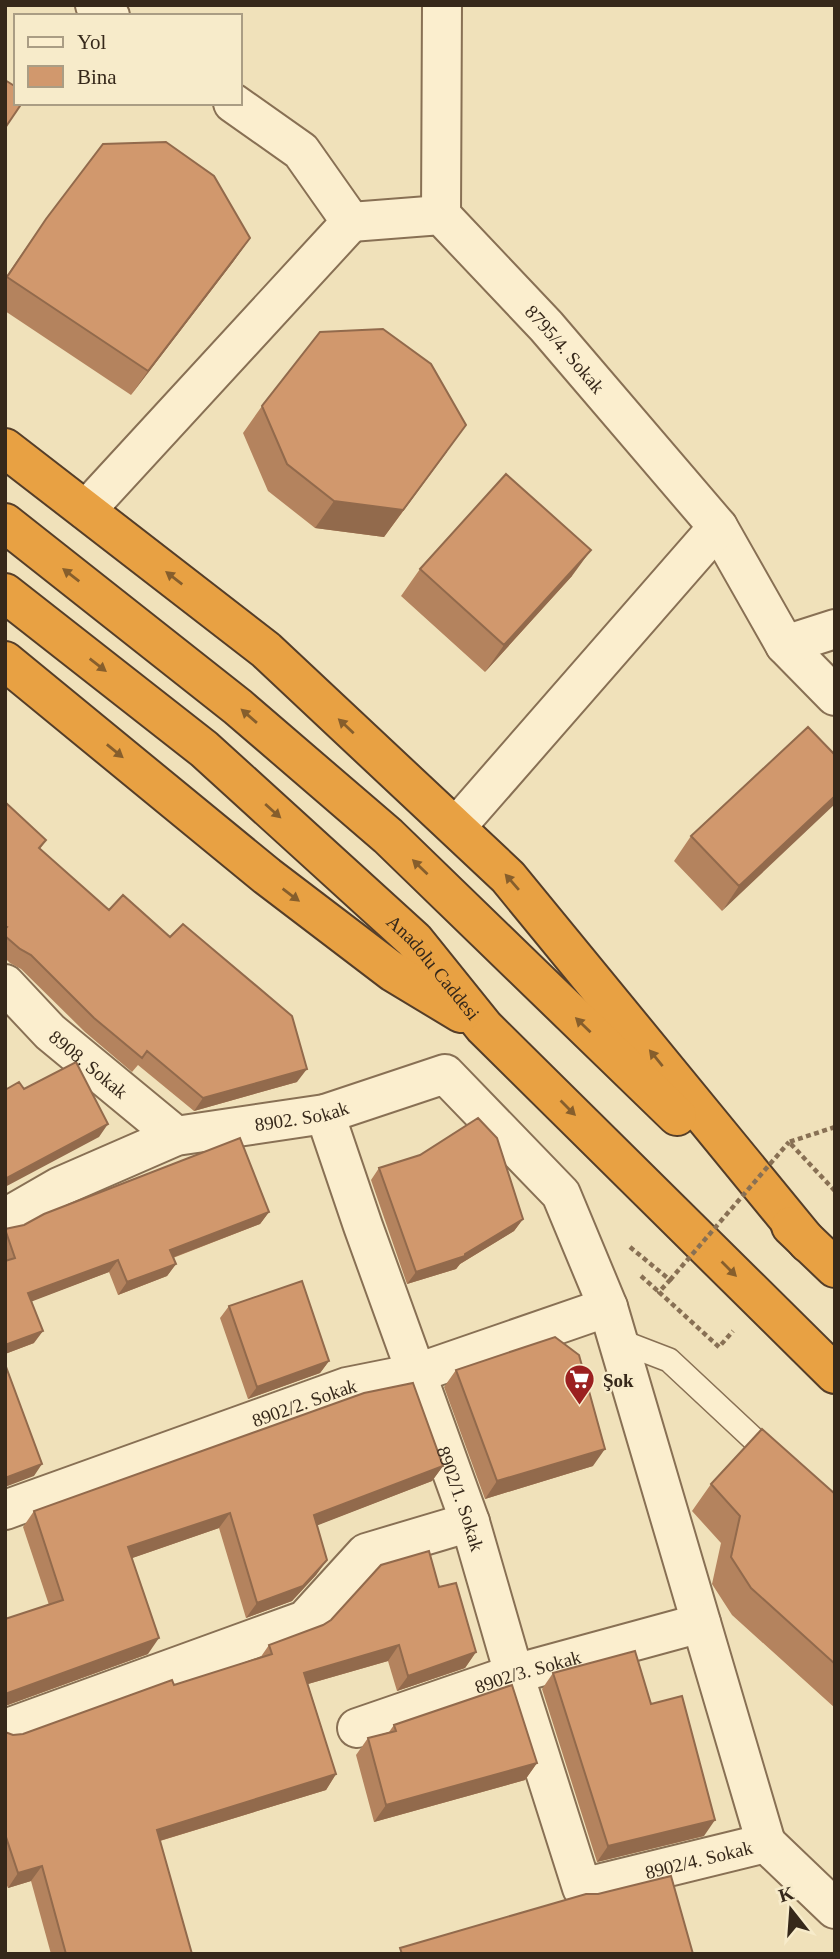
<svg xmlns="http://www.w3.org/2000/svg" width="840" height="1959" font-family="Georgia,serif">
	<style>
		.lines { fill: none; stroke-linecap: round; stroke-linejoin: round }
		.lane-casing { stroke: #887054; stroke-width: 26 }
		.street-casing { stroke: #887054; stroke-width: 42 }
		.highway-casing { stroke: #553e29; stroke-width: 42 }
		.path { stroke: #887054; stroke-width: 4.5; stroke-dasharray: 5 3.5; stroke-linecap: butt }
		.lane { stroke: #fbeece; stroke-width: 23 }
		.street { stroke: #fbeece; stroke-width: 38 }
		.highway { stroke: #e8a143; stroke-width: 38 }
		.path-bridge { stroke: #887054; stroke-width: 4.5; stroke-dasharray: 5 3.5; stroke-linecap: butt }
		.wall { fill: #b4835e }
		.shaded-wall { fill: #926a4c }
		.building { fill: #d1986d; stroke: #926a4c; stroke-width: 2 }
		.oneway { fill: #865e2c }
		.labels { text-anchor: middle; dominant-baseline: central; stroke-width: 5; stroke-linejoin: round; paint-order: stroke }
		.street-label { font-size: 19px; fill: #36281a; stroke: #f7ebca }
		.poi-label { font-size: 19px; font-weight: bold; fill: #36281a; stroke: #f7ebca; text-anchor: start }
	</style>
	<rect width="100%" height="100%" fill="#f0e1ba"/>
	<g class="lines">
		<defs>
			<path id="lane" d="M617,1340L669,1360L776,1460"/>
			<g id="street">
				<path d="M95,5L110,16"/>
				<path id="s1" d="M233,103L301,151L351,222L441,215L546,326L718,527L785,645L835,696"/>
				<path d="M441,215L442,5"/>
				<path d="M86,510L351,222"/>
				<path d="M785,645L835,629"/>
				<path d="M456,827L718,527"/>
				<path id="s2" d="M5,984L50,1032L176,1136"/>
				<path id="s3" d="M325,1114L363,1226L470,1522L514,1674L582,1888L766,1843L835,1909"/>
				<path id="s4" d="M5,1218L59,1187L176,1136L325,1114L445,1074L561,1194L608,1307L766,1843"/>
				<path id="s5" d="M5,1510L347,1387L417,1373L608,1307"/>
				<path id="s6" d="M357,1728L514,1674L701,1623"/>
				<path d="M5,1729L305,1620L366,1553L470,1522"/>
			</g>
			<g id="highway">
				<path d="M5,448L266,650L508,877L808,1243"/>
				<path d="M5,523L238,707L388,836L677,1116"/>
				<path id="s7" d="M5,593L204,749L414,940L484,1027L835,1374"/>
				<path d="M5,661L267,876L393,972L461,1013"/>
				<path d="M791,1226L835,1268"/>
			</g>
		</defs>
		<!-- lane casing -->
		<use href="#lane" class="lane-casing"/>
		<!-- street casing -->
		<use href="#street" class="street-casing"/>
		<!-- highway casing -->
		<use href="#highway" class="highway-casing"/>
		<!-- path -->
		<path class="path" d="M835,1127L789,1142L835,1191
			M630,1247L670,1280L659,1292L719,1347L733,1331
			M641,1276L659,1292"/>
		<!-- lane -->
		<use href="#lane" class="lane"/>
		<!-- street -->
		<use href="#street" class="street"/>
		<!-- highway -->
		<use href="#highway" class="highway"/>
		<!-- path-bridge -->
		<path class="path-bridge" d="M670,1280L789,1142"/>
	</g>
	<!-- wall -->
	<path class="wall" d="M46,219L250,238L233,262L131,395L5,311V278Z
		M262,406L447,452L384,537L315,528L268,491L243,433Z
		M420,569L572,576L485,672L401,596Z
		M835,755L722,911L674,861L691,836Z
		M5,802L46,840L40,849L297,1082L194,1111L138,1065L132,1072L85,1032L21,969L10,963L5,958Z
		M379,1168L523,1219L514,1231L460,1264L456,1269L407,1284L371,1180Z
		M269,1212L260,1224L173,1258L176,1264L167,1276L118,1295L109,1272L31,1301L34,1343L5,1354V1229Z
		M229,1306L329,1361L320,1373L248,1399L220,1318Z
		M456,1370L593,1466L485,1499L444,1387Z
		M443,1466L432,1481L317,1525L327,1560L316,1575L292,1601L246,1618L219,1528L132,1558L148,1654L5,1706V1619L49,1605L23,1527L34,1511Z
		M711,1484L835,1494V1708L732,1615L712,1584L721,1543L692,1511Z
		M439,1587L476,1652L465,1668L397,1691L388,1661L308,1684L336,1774L326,1790L160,1841L192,1954H51L31,1881L8,1888L5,1881V1732L13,1735L23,1734L260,1658L269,1645Z
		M553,1673L651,1704L704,1836L597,1862L542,1689Z
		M394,1725L537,1763L525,1780L374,1822L356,1755L368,1738L389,1732Z"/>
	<!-- shaded-wall -->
	<path class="shaded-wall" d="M250,238L233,262L131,395L148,371Z
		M466,425L384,537L315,528L334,501Z
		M591,550L572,576L485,672L504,645Z
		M835,796V804L722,911L739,886Z
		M307,1069L297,1082L194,1111L203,1098Z
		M108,1124L99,1137L5,1187V1179Z
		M269,1212L260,1224L161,1262L170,1250Z
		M523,1219L514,1231L460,1264L456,1269L407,1284L416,1272L465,1254Z
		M118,1260L109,1272L20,1306L28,1293Z
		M176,1264L167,1276L118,1295L127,1282Z
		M43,1331L34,1343L5,1354V1345Z
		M329,1361L320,1373L248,1399L257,1387Z
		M605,1449L593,1466L485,1499L497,1481Z
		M42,1464L34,1476L5,1487V1478Z
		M443,1466L432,1481L303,1531L314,1515Z
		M230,1513L219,1528L118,1563L128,1547Z
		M327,1560L316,1575L292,1601L246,1618L257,1603Z
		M159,1638L148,1654L5,1706V1695L8,1693Z
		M399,1645L388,1661L294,1688L304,1673Z
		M476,1652L465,1668L397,1691L408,1676Z
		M537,1763L525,1780L374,1822L386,1805Z
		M336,1774L326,1790L146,1845L157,1830Z
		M715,1820L704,1836L597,1862L608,1846Z
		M42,1866L31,1881L8,1888L18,1873Z"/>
	<!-- building -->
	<path class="building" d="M5,80L16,87V103H22L5,128Z
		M166,142L214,176L250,238L148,371L7,277L46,219L103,144Z
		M383,329L431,364L466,425L403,510L334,501L287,464L262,406L320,332Z
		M506,474L591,550L504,645L420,569Z
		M808,727L835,755V796L739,886L691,836Z
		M5,802L46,840L39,848L109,910L123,895L170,937L183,924L292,1016L307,1069L203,1098L147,1051L142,1058L94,1018L31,955L20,949L5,936V929L7,927L5,926Z
		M76,1062L108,1124L5,1179V1090L19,1082L24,1089Z
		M478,1118L497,1138L523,1219L465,1254V1256L416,1272L379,1168L420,1155Z
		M240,1138L269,1212L170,1250L176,1264L127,1282L118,1260L28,1293L43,1331L5,1345V1261L15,1258L5,1229L24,1225L44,1214Z
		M302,1281L329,1361L257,1387L229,1306Z
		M555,1337L579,1355L605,1449L497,1481L456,1370Z
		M5,1364L42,1464L5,1478Z
		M413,1383L443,1466L314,1515L327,1560L303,1586L257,1603L230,1513L128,1547L159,1638L8,1693L5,1695V1619L63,1600L34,1511L364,1393Z
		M762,1429L835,1494V1664L751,1588L731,1557L740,1516L711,1484Z
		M429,1551L439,1587L456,1583L476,1652L408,1676L399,1645L304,1673L336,1774L157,1830L192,1954H66L42,1866L18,1873L5,1834V1732L13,1735L23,1734L172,1680L174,1685L272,1654L269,1645L323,1625L331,1620L381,1565Z
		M635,1651L651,1704L682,1696L715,1820L608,1846L553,1673Z
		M512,1685L537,1763L386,1805L368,1738L396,1731L394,1725Z
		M671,1876L693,1954H402L400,1948L586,1894H598Z"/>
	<!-- one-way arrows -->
	<defs><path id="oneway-solid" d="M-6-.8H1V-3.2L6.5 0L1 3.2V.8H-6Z" transform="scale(1.75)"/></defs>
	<g class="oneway">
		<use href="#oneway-solid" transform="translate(71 575) rotate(-142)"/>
		<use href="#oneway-solid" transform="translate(174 578) rotate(-142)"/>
		<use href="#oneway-solid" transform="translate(98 665) rotate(38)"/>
		<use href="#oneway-solid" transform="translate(249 716) rotate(-139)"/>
		<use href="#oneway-solid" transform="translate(346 726) rotate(-137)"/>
		<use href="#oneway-solid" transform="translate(115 751) rotate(39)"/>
		<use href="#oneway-solid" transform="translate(273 811) rotate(42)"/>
		<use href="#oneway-solid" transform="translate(420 867) rotate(-136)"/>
		<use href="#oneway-solid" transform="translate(512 882) rotate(-131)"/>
		<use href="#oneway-solid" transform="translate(291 895) rotate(37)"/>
		<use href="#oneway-solid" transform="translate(583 1025) rotate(-136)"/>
		<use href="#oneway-solid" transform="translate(656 1058) rotate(-129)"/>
		<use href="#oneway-solid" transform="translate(568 1108) rotate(45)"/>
		<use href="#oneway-solid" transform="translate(729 1269) rotate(45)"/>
	</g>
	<!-- icons -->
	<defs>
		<symbol id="supermarket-pin" viewBox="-11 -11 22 30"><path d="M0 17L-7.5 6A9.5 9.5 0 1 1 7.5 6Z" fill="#9b2020" stroke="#f7ebca"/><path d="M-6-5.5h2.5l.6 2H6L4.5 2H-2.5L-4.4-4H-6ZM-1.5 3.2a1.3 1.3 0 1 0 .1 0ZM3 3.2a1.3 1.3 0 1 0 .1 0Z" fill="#fff"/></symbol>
	</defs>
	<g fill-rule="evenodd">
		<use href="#supermarket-pin" x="562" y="1362" width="35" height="47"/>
	</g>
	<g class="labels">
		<!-- street labels -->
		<g class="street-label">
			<text stroke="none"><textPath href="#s1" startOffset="443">8795/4. Sokak</textPath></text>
			<text stroke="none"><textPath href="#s7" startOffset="570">Anadolu Caddesi</textPath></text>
			<text stroke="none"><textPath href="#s2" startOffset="116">8908. Sokak</textPath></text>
			<text stroke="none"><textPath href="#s4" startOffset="317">8902. Sokak</textPath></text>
			<text stroke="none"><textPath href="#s5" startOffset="318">8902/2. Sokak</textPath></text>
			<text stroke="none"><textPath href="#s3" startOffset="408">8902/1. Sokak</textPath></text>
			<text stroke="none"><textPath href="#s6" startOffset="180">8902/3. Sokak</textPath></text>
			<text stroke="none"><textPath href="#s3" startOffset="936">8902/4. Sokak</textPath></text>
		</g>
		<!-- poi labels -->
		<g class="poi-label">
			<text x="603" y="1380">Şok</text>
		</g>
	</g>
	<!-- border -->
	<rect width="840" height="1959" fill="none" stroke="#36281a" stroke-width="14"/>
	<!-- legend -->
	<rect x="14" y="14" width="228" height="91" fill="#f7ebca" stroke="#aa9d84" stroke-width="2"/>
	<rect x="28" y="37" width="35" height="10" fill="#fbeece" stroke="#aa9d84" stroke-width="2"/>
	<text x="77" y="49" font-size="21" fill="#36281a">Yol</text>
	<rect x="28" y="66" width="35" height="21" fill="#d1986d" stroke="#aa9d84" stroke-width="2"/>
	<text x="77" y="84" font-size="21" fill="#36281a">Bina</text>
	<!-- north arrow -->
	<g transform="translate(791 1910) rotate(343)" stroke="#f7ebca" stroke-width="5" paint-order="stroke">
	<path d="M0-5L12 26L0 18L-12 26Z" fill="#36281a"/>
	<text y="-10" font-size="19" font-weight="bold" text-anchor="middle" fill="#36281a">K</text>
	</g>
</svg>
